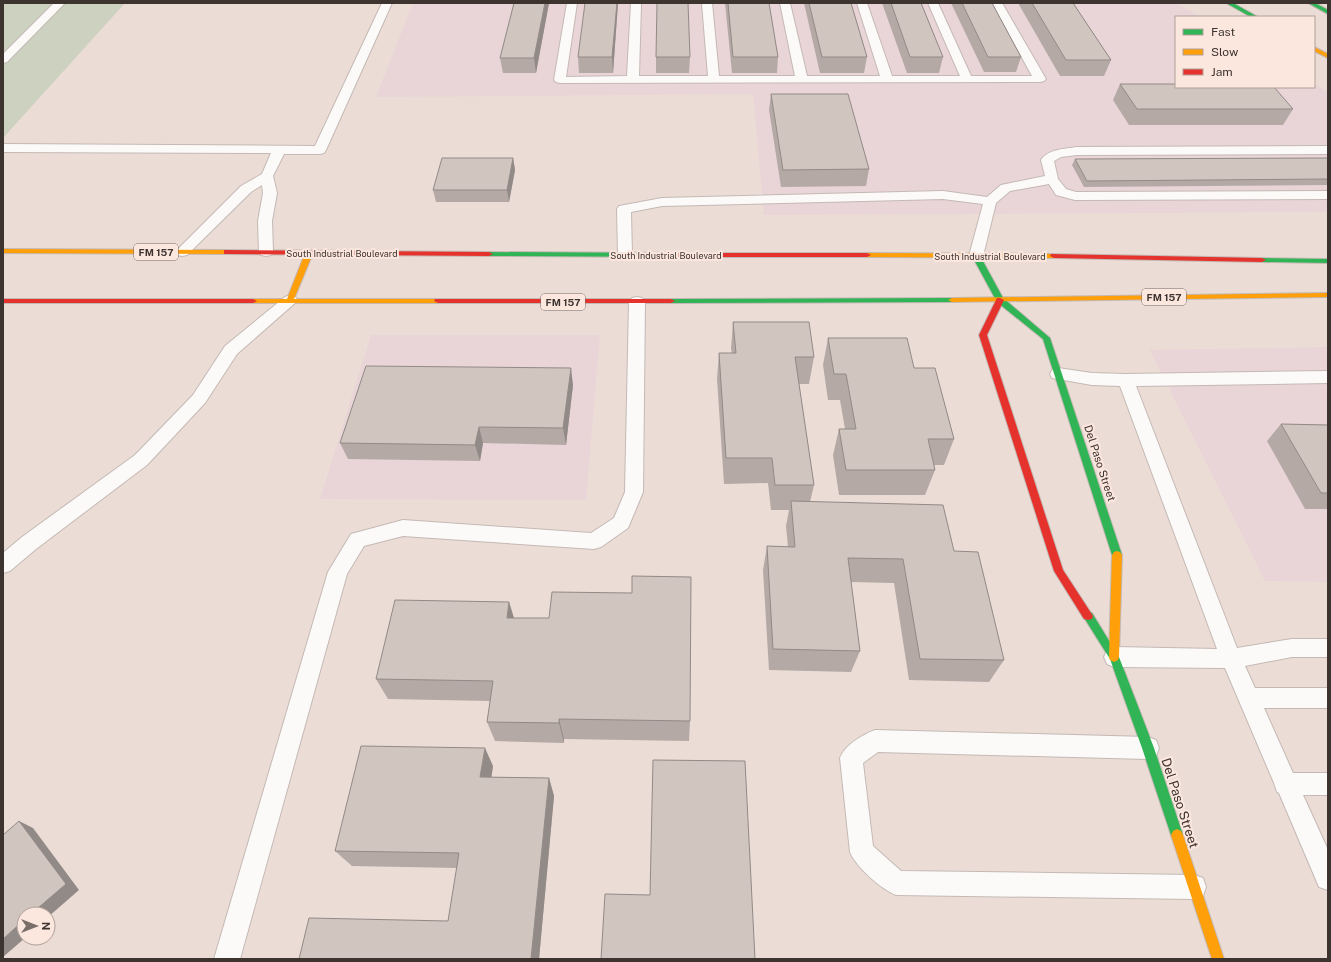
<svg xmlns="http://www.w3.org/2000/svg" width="1331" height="962" font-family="'Public Sans',sans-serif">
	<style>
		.commercial { fill: #e9d4d7 }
		.green { fill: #ccd1c0 }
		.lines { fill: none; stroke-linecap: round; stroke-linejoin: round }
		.lane-casing { stroke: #c4b9b4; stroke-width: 2 }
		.fast-casing { stroke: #c4b9b4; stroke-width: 2 }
		.slow-casing { stroke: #c4b9b4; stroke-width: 2 }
		.jam-casing { stroke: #c4b9b4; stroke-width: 2 }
		.lane { fill: #fcfaf9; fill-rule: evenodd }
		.fast { fill: #30b455; fill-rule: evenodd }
		.slow { fill: #ff9f0a; fill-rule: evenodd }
		.jam { fill: #e5322d; fill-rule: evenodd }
		.wall { fill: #b4a9a5 }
		.shaded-wall { fill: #928a86 }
		.building { fill: #d1c5c0; stroke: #928a86 }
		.labels { text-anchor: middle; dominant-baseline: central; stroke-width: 4; stroke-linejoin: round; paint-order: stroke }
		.far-street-label { font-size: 9px; fill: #3d332f; stroke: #fce7df }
		.shield { fill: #fce7df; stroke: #766964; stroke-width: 1 }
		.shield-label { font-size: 10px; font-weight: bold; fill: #3d332f }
		.street-label { font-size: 11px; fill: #3d332f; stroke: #fce7df }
		.near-street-label { font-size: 13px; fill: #3d332f; stroke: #fce7df }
	</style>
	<rect width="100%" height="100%" fill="#ebdcd6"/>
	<!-- commercial -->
	<path class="commercial" d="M413,3H1176L1200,17H1176V87H1314V84L1328,92V212L764,215L753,94L376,97Z
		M371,335H600L586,500L320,499Z
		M1328,347V582L1265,581L1150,350Z"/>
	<!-- green -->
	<path class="green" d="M3,3H125L3,138Z"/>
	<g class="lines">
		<defs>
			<path id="lane" d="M54,3H65L7,62L3,63V54Z
				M382,3H392L326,150L324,153L320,154H284L273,176L277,193L272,221L273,252L271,255L266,256L261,255L259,252L258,221L263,193L262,185L251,192L187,255L182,256L177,255L175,252L241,186L262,174L271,153L3,152V144L315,146Z
				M567,3H577L566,77L627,76L631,3H641L639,76H708L702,3H712L719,76H795L780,3H790L807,76H880L857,3H867L892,76H960L928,3H938L971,76H1032L992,3H1002L1046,79L1044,81L1040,82L560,83L556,82L554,80Z
				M1328,146V154L1077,155L1061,157L1054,161L1058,179L1066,189L1076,192L1328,191V199L1075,200L1056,195L1049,184L1010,191L996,203L983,256L981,259L976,260L971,259L969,256L983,204L943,199L662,206L631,212L632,255L630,258L625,259L620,258L618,255L617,209L619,206L662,198L943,191L987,197L1001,185L1045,176L1041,160C1048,149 1065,149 1077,147Z
				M290,295L295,297L298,300L295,303L237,354L205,403L147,465L36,549L10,571L3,573V553L22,537L135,455L193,395L225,346L285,297Z
				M637,297L642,298L645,302L643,492L628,528L601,547L594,549L403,536L364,546L347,574L240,959H214L328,572L351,534L403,520L591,533L614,518L625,492L629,302L632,298Z
				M1058,368L1092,373L1126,374L1328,371V383L1136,386L1237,648L1292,639H1328V657H1292L1245,666L1255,688H1328V708H1264L1293,773H1328V795H1303L1328,850V890L1319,887L1279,793L1277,792L1274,783L1225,668L1114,667L1107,664L1104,657L1107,650L1114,647L1217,649L1120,386L1092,385L1052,378L1050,374L1052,370Z
				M875,730L1148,737L1156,740L1159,748L1156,756L1148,759L878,752L863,763L873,846L901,871L1194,875L1203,878L1206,887L1203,896L1194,899L896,895C881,889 856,867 850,852L840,758C845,745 862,735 875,730Z"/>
			<path id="fast" d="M1226,3H1233L1258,17H1251Z
				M1308,3H1315L1328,10V14Z
				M486,252L672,253L676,255L672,257L489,256L485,254Z
				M973,254H979L1003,298L1050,338L1122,555L1120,558L1117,559L1114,558L1112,555L1043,339L997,302L972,256Z
				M1259,258L1328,259V263L1262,262H1259Z
				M952,298H955V302L671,303L667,301L671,299Z
				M1088,612L1092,613L1119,657L1154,748L1183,835L1181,839L1177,841L1173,839L1171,835L1142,748L1110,659L1083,616L1084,613Z"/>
			<path id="slow" d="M1314,47L1328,54V58L1314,51Z
				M3,249L227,250L231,252L227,254L3,253Z
				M306,251H309L313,253L294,299H438L442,301L438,303H250L249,301L253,299H287Z
				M864,253L1054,254L1058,256L1054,258L867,257L863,255Z
				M1328,293V297L952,302L948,300L952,298Z
				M1117,551L1120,552L1122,555L1119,657L1118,660L1114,662L1110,660L1109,657L1112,555L1114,552Z
				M1177,829L1181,831L1183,835L1224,959H1212L1171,835L1173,831Z"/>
			<path id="jam" d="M224,250L489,252L493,254L489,256L227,254H224Z
				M669,253H867L871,255L867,257H672L668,255Z
				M1051,254L1262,258L1266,260L1262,262L1054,258L1050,256Z
				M997,298H1000L1004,300L987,335L1063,570L1093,616L1092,619L1088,620L1084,619L1054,571L979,335Z
				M3,299H253L257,301L253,303H3Z
				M435,299H671L675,301L671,303H438L434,301Z"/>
		</defs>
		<!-- lane casing -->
		<use href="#lane" class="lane-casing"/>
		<!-- fast casing -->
		<use href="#fast" class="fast-casing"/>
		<!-- slow casing -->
		<use href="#slow" class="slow-casing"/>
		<!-- jam casing -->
		<use href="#jam" class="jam-casing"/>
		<!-- lane -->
		<use href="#lane" class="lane"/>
		<!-- fast -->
		<use href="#fast" class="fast"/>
		<!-- slow -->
		<use href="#slow" class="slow"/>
		<!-- jam -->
		<use href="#jam" class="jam"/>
	</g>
	<!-- wall -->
	<path class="wall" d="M514,3H549L536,73H503L500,58Z
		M618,3L613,73H579L578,57Z
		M725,3H769L778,57L777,73H732Z
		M804,3H851L867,57L864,73H820Z
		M882,3H921L943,57L939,73H907Z
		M951,3H992L1021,57L1016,72H984Z
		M1018,3H1073L1111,60L1104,76H1060Z
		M656,57H690L689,73H656Z
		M1120,84L1293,109L1283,125H1129L1113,100Z
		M771,94L869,169L866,186L781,187L769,110Z
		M513,158L515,170L509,202H436L433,190Z
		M1328,158V185L1084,187L1072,165L1075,159Z
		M733,322L814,357L809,384H799L814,485L810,502L954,551L1004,660L989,682L909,680L894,583L851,582L860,651L851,672L769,670L763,570L767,546L788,547L786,526L789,510H771L768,483L724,484L717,379L719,353H732L731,349Z
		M828,338L914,368L954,439L944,465H934L935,470L925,495H839L833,455L839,429H845L840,400H828L823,365Z
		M573,385L566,445L483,443L480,461L348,459L340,443Z
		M1281,424L1328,425V509H1305L1267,441Z
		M509,602L514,618L690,721L689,741L564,739V743L495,741L487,722L490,701L388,699L376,679Z
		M493,766L491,777L549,778L554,796L539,959H299L448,921L457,868L352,866L335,851Z"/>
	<!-- shaded-wall -->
	<path class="shaded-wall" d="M545,3H549L536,73L534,58Z
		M617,3H618L613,73L612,57Z
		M513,158L515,170L509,202L507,190Z
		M571,368L573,385L566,445L563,428Z
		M479,427L483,443L480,461L475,445Z
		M509,602L516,625L507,618Z
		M559,719L564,739V743L559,723Z
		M485,748L493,766L489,794L480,777Z
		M549,778L554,796L539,959H531Z
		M19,821L33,828L79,890L48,917V914H31Z
		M24,920V938H25L3,957V939Z"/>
	<!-- building -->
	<path class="building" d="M514,3H545L534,58H500Z
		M585,3H617L612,57H578Z
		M657,3H688L690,57H656Z
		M728,3H769L778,57H733Z
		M809,3H851L867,57H822Z
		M891,3H921L943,57H910Z
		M962,3H992L1021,57H988Z
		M1032,3H1073L1111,60H1066Z
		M1120,84H1176V87H1274L1293,109H1137Z
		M771,94H848L869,169L783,170Z
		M442,158H513L507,190H433Z
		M1328,158V179L1087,181L1075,159Z
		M733,322H809L814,357H795L814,485H775L772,458H726L719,353H736Z
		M828,338H907L914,368H935L954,439H928L935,470H846L839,429H856L846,374H834Z
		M366,366L571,368L563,428L479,427L475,445L340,443Z
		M1281,424L1328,425V493H1321Z
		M791,501L943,505L954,551L978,552L1004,660L920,659L903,559L848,558L860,651L773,649L767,546L795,547Z
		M632,576L691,577L690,721L559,719V723L487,722L493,681L376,679L395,600L509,602L507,618H549L552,592L632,593Z
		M361,746L485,748L480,777L549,778L531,959H299L309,918L448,921L459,853L335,851Z
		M653,760L745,761L755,959H601L605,894L650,895Z
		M19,821L66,884L31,914H24V920L3,939V835Z"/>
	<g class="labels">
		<!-- far-street labels -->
		<g class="far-street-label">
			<text x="342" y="253">South Industrial Boulevard</text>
			<text x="666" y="255">South Industrial Boulevard</text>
			<text x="990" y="256">South Industrial Boulevard</text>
		</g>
		<!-- shield labels -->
		<g class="shield">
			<rect x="134" y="244" width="44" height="16" rx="3"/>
			<rect x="1142" y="289" width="44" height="16" rx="3"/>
			<rect x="541" y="294" width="44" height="16" rx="3"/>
		</g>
		<g class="shield-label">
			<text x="156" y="252">FM 157</text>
			<text x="1164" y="297">FM 157</text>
			<text x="563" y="302">FM 157</text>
		</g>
		<!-- street labels -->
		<g class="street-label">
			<text transform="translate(1100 463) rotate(72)">Del Paso Street</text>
		</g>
		<!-- near-street labels -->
		<g class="near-street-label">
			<text transform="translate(1180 803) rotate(72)">Del Paso Street</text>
		</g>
	</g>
	<!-- border -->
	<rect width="1331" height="962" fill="none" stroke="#3d332f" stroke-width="8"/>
	<!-- legend -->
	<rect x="1175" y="16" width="140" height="72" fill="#fce7df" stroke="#b09f99"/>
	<rect x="1183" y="29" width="20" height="6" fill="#30b455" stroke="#b09f99"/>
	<text x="1211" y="36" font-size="12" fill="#3d332f">Fast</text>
	<rect x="1183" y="49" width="20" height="6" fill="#ff9f0a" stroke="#b09f99"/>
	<text x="1211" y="56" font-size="12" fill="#3d332f">Slow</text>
	<rect x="1183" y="69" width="20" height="6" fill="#e5322d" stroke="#b09f99"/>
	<text x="1211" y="76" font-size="12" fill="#3d332f">Jam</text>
	<!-- north arrow -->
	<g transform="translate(36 926) rotate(90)"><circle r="19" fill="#fce7df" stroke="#b09f99"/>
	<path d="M0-3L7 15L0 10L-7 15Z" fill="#7a6e69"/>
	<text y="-6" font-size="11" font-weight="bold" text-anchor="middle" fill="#3d332f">N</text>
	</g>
</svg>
